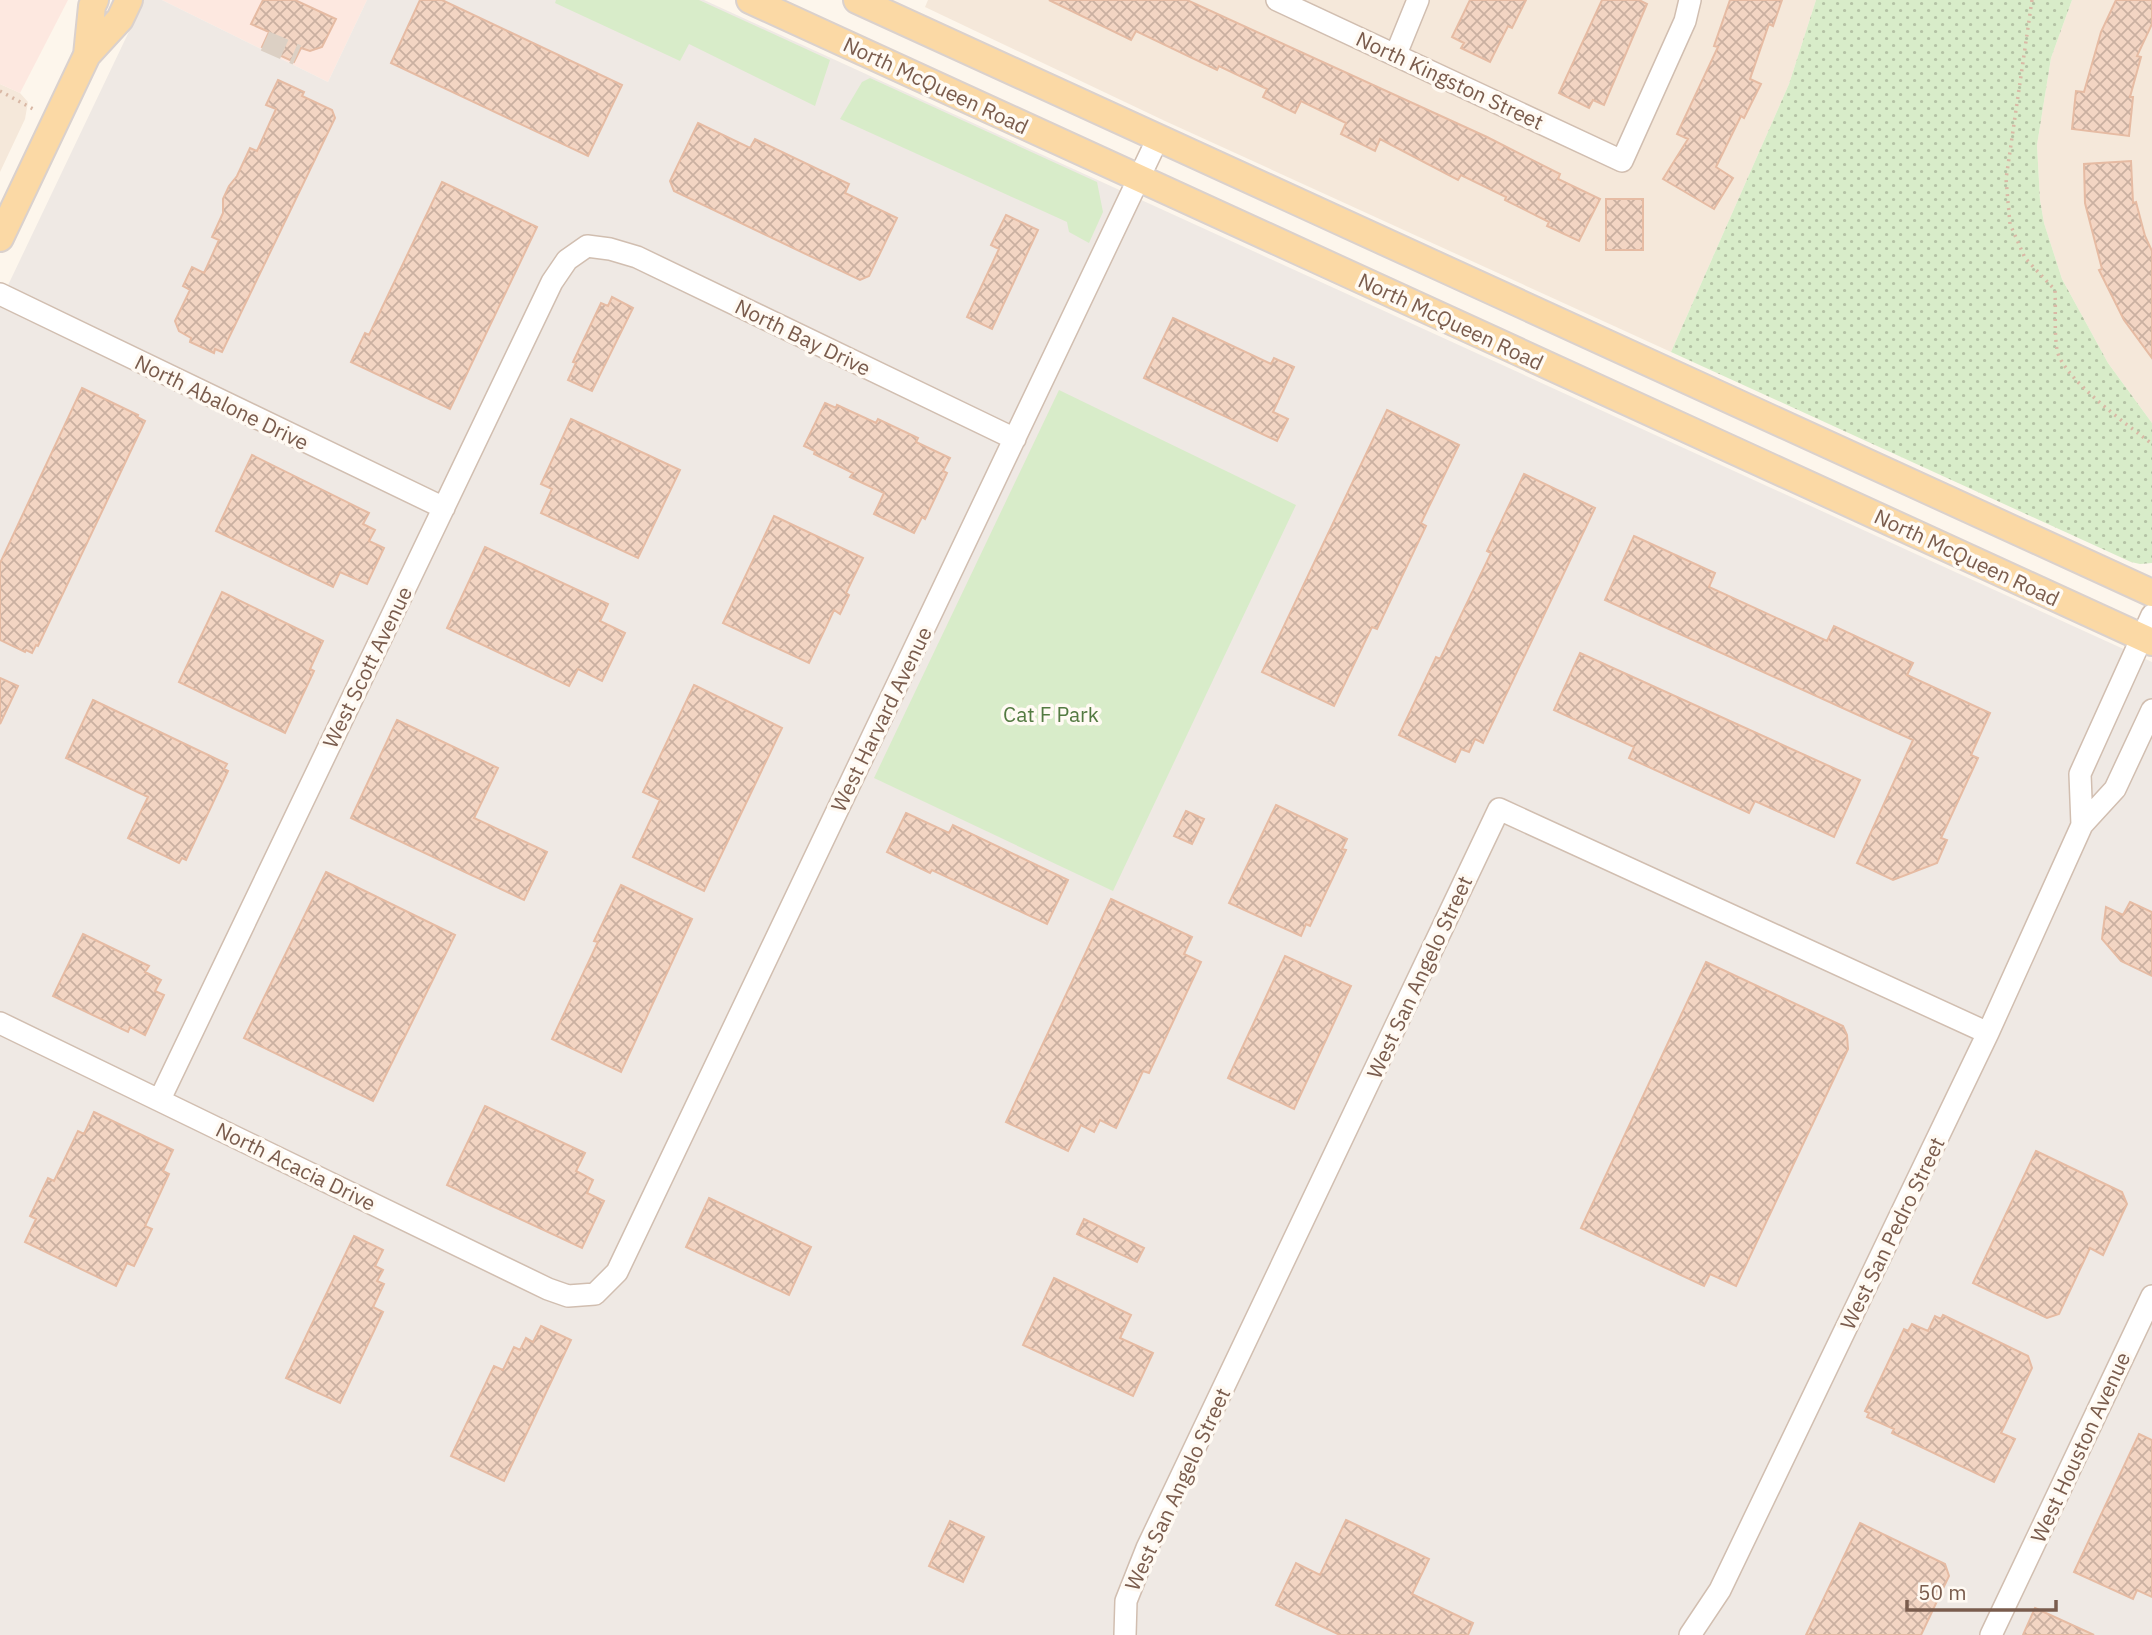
<svg xmlns="http://www.w3.org/2000/svg" width="2152" height="1635" font-family="'IBM Plex Sans',sans-serif">
	<style>
		.residential { fill: #f5e8da }
		.commercial { fill: #fde8e0 }
		.industrial { fill: #efe9e4 }
		.grass { fill: url(#grass-dots) }
		.green { fill: #d8ecc9 }
		.building { fill: url(#building-cross-hatch); stroke: #e6bba3; stroke-width: 2 }
		.lines { fill: none; stroke-linecap: round; stroke-linejoin: round }
		.minor-tunnel { stroke: #dcd0c4; stroke-width: 21; stroke-dasharray: 21 10; stroke-linecap: butt }
		.minor-casing { stroke: #d1beb0; stroke-width: 24 }
		.major-casing { stroke: #dad1cd; stroke-width: 30 }
		.path { stroke: #d9b8a5; stroke-width: 3.5; stroke-dasharray: 2 5; stroke-linecap: butt }
		.minor { stroke: #fff; stroke-width: 21 }
		.major { stroke: #fbd9a5; stroke-width: 26 }
		.labels { text-anchor: middle; dominant-baseline: central; stroke-width: 7; stroke-linejoin: round; paint-order: stroke }
		.street-label { font-size: 21px; fill: #7a5c4d; stroke: #fffaf3 }
		.park-label { font-size: 21px; fill: #537a41; stroke: #fffaf3 }
	</style>
	<defs>
		<pattern id="grass-dots" width="8" height="8" patternUnits="userSpaceOnUse" patternTransform="scale(1.75)"><rect width="8" height="8" fill="#d8ecc9"/><path d="M2 2h.1M6 6h.1" fill="none" stroke="#b4c2a5" stroke-width="1.8" stroke-linecap="round"/></pattern>
		<pattern id="building-cross-hatch" width="8" height="8" patternUnits="userSpaceOnUse" patternTransform="scale(1.75)"><rect width="8" height="8" fill="#f3d5c3"/><path d="M0 0l8 8M0 8l8-8" fill="none" stroke="#cab0a1"/></pattern>
	</defs>
	<rect width="100%" height="100%" fill="#fdf6ec"/>
	<!-- residential -->
	<path class="residential" d="M928,0H1816L1789,84L1671,352L1165,121L925,7Z
		M2072,0H2152V423L2108,363L2062,279L2044,223L2040,200L2037,145L2051,58Z
		M0,84L20,93L28,102L25,119L0,172Z"/>
	<!-- commercial -->
	<path class="commercial" d="M0,0H68L20,93L0,84Z
		M162,0H367L328,82Z"/>
	<!-- industrial -->
	<path class="industrial" d="M144,0H162L328,82L367,0H704L2152,662V1635H0V302Z"/>
	<!-- grass -->
	<path class="grass" d="M1816,0H2072L2051,58L2037,145L2040,200L2044,223L2062,279L2108,363L2152,423V563L2140,564L2131,562L1671,352L1789,84Z"/>
	<!-- green -->
	<path class="green" d="M556,0H699L830,60L815,106L689,44L680,61L555,3Z
		M870,78L1097,182L1103,212L1089,243L1069,232L1067,222L840,119L862,82Z
		M1059,390L1296,505L1113,891L874,778Z"/>
	<!-- building -->
	<path class="building" d="M263,0H295L336,19L322,47L310,51L301,48L294,62L262,47L269,32L251,24Z
		M420,0H442L622,85L588,156L391,63Z
		M1049,0H1187L1487,137L1560,174L1558,179L1600,199L1579,241L1547,226L1549,222L1505,200L1506,197L1461,175L1458,180L1380,139L1375,151L1341,134L1346,123L1301,101L1295,113L1263,97L1267,89L1219,66L1217,70L1136,31L1131,40Z
		M1470,0H1526L1512,28L1508,26L1490,62L1461,48L1464,43L1452,37Z
		M1602,0H1639L1647,4L1604,105L1593,100L1589,108L1559,93Z
		M1730,0H1782L1773,26L1769,24L1750,79L1761,84L1744,118L1741,116L1716,167L1733,178L1714,209L1663,179L1688,139L1677,134L1718,47L1714,46Z
		M2116,0H2152V24L2137,56L2141,57L2130,97H2133L2129,136L2072,129L2076,91L2084,92L2101,32Z
		M278,80L304,92L302,96L332,110L335,118L222,352L215,349L214,353L190,342L191,338L179,331L175,321L190,290L183,286L192,267L204,273L219,240L212,237L223,213V199L229,186L237,176L250,148L257,151L276,109L266,105Z
		M698,123L750,148L755,139L849,184L845,193L897,218L869,276L860,280L674,191L670,181Z
		M2131,161L2133,203L2136,202L2145,236L2152,251V358L2124,320L2099,270L2102,269L2085,203L2084,164Z
		M442,182L537,227L450,409L351,362L365,333L369,335Z
		M1606,199H1643V250H1606Z
		M1006,215L1038,230L992,329L967,317L999,249L991,245Z
		M612,297L633,308L592,391L568,380L576,363L573,362L601,303L608,306Z
		M1173,318L1271,364L1274,358L1294,367L1273,412L1288,419L1277,441L1144,378Z
		M82,388L138,415L137,417L145,421L38,646L36,645L32,653L26,650L25,652L0,640V563Z
		M825,403L836,408L837,405L876,423L878,419L918,438L916,442L950,458L943,471L947,473L925,519L922,517L914,533L874,514L884,493L850,477L853,473L814,454L815,451L804,446Z
		M1387,410L1459,445L1421,523L1426,526L1377,629L1372,627L1334,706L1262,672Z
		M571,419L680,470L638,558L541,513L552,489L541,484Z
		M252,455L369,513L363,524L375,530L369,541L384,548L367,584L340,572L333,587L216,531Z
		M1524,474L1595,508L1483,743L1475,739L1469,752L1461,749L1455,762L1399,735L1436,657L1440,659L1491,553L1487,551Z
		M774,516L863,558L846,593L849,595L840,614L834,610L809,663L723,623Z
		M1634,536L1715,573L1709,587L1827,641L1834,626L1913,663L1907,675L1990,713L1971,755L1978,758L1941,838L1947,840L1937,863L1893,880L1857,863L1913,740L1605,600Z
		M485,547L608,604L600,621L625,633L602,681L578,669L569,686L447,628Z
		M222,592L323,641L310,669L314,671L285,733L179,682Z
		M1580,653L1860,780L1834,837L1755,801L1749,813L1629,758L1634,747L1554,710Z
		M0,678L18,686L0,724Z
		M694,685L782,728L704,891L633,857L660,800L643,792Z
		M93,700L227,764L224,769L228,771L186,860L182,858L179,863L128,838L148,797L66,758Z
		M397,720L498,768L474,818L547,852L524,900L351,818Z
		M1276,805L1347,839L1342,849L1346,850L1310,926L1306,924L1301,936L1229,903Z
		M1186,811L1204,819L1192,844L1174,836Z
		M906,813L949,833L953,825L1068,880L1047,924L932,870L930,873L887,852Z
		M326,872L455,935L373,1101L244,1038Z
		M621,885L692,919L621,1072L552,1039L598,942L594,941Z
		M1111,899L1192,937L1184,954L1201,962L1149,1073L1143,1071L1116,1128L1100,1120L1094,1132L1081,1125L1068,1151L1006,1122Z
		M2130,902L2152,912V976L2121,961L2102,939L2106,907L2123,915Z
		M83,934L149,966L145,972L161,980L155,991L164,995L145,1035L130,1027L128,1032L53,996Z
		M1285,956L1351,986L1294,1109L1228,1078Z
		M1706,962L1843,1026L1847,1035L1848,1049L1736,1286L1710,1274L1704,1286L1581,1228Z
		M485,1106L585,1153L576,1171L593,1180L587,1193L604,1201L582,1248L447,1185Z
		M94,1112L173,1150L163,1171L169,1174L145,1226L152,1229L134,1266L127,1263L116,1286L25,1242L36,1219L30,1216L48,1178L54,1181L78,1131L84,1134Z
		M2036,1151L2122,1192L2127,1204L2103,1255L2090,1248L2059,1314L2047,1318L1973,1283Z
		M709,1198L811,1247L789,1295L686,1247Z
		M1084,1219L1144,1248L1137,1262L1077,1234Z
		M354,1236L383,1250L375,1266L383,1270L377,1281L384,1284L373,1307L383,1312L340,1403L286,1378Z
		M1054,1278L1131,1315L1120,1338L1153,1353L1133,1396L1023,1345Z
		M1943,1315L2028,1356L2032,1368L2001,1433L2015,1439L1994,1482L1892,1433L1894,1429L1867,1417L1869,1413L1865,1411L1904,1329L1908,1331L1912,1324L1928,1331L1935,1316L1941,1319Z
		M541,1326L571,1340L504,1481L451,1456L494,1366L503,1370L514,1347L520,1350L526,1338L533,1342Z
		M2139,1434L2152,1440V1597L2137,1590L2133,1599L2074,1572Z
		M1346,1520L1429,1559L1412,1594L1473,1623L1468,1635H1340L1276,1605L1296,1563L1320,1575Z
		M950,1521L984,1537L963,1582L929,1566Z
		M1860,1523L1945,1564L1949,1576L1921,1635H1806Z
		M2035,1608L2094,1635H2023Z"/>
	<g class="lines">
		<!-- minor-tunnel -->
		<path class="minor-tunnel" d="M265,41L297,55"/>
		<defs>
			<path id="minor" d="M1277,0L1622,161L1685,21L1690,0
				M1396,54L1418,0
				M0,294L444,508
				M2082,825L2080,774L2152,615
				M0,1023L548,1289L568,1296L595,1294L617,1272L1158,138
				M160,1099L552,282L567,260L587,246L610,249L637,257L1015,439
				M1125,1635L1126,1601L1147,1548L1499,809L1988,1033
				M1690,1635L1720,1590L1988,1033L2082,825L2115,789L2152,710
				M1991,1635L2152,1296"/>
			<path id="major" d="M750,0L2152,642
				M857,0L2152,593
				M87,55L92,6L95,0
				M0,238L87,55L120,19L129,0"/>
		</defs>
		<!-- minor casing -->
		<use href="#minor" class="minor-casing"/>
		<!-- major casing -->
		<use href="#major" class="major-casing"/>
		<!-- path -->
		<path class="path" d="M2032,0L2006,179L2010,224L2025,258L2055,290C2056,310 2054,331 2057,350C2063,379 2128,425 2152,444
			M0,91L35,110"/>
		<!-- minor -->
		<use href="#minor" class="minor"/>
		<!-- major -->
		<use href="#major" class="major"/>
	</g>
	<g class="labels">
		<!-- street labels -->
		<g class="street-label">
			<text transform="translate(1450 80) rotate(25)">North Kingston Street</text>
			<text transform="translate(936 85) rotate(25)">North McQueen Road</text>
			<text transform="translate(1451 321) rotate(25)">North McQueen Road</text>
			<text transform="translate(803 337) rotate(26)">North Bay Drive</text>
			<text transform="translate(222 402) rotate(26)">North Abalone Drive</text>
			<text transform="translate(1967 557) rotate(25)">North McQueen Road</text>
			<text transform="translate(367 667) rotate(-64)">West Scott Avenue</text>
			<text transform="translate(881 719) rotate(-64)">West Harvard Avenue</text>
			<text transform="translate(1419 977) rotate(-65)">West San Angelo Street</text>
			<text transform="translate(296 1166) rotate(26)">North Acacia Drive</text>
			<text transform="translate(1892 1233) rotate(-64)">West San Pedro Street</text>
			<text transform="translate(2080 1447) rotate(-65)">West Houston Avenue</text>
			<text transform="translate(1177 1489) rotate(-65)">West San Angelo Street</text>
		</g>
		<!-- park labels -->
		<g class="park-label">
			<text x="1051" y="714">Cat F Park</text>
		</g>
	</g>
	<!-- scale -->
	<path d="M1907 1600v10h149v-10" fill="none" stroke="#7a5c4d" stroke-width="3.5"/>
	<text x="1918" y="1600" font-size="21" fill="#7a5c4d" stroke="#fffaf3" stroke-width="5" paint-order="stroke">50 m</text>
</svg>
